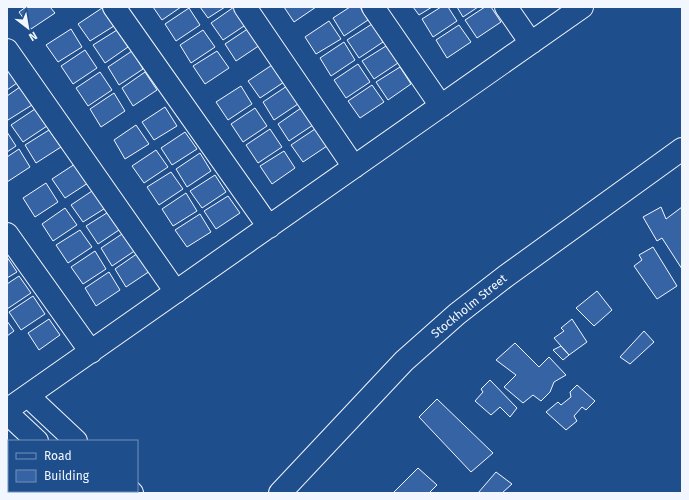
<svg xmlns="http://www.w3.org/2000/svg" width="689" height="500" font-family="'Fira Sans',sans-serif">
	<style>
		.building { fill: #3563a3; stroke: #f2f6ff }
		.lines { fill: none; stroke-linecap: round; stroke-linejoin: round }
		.minor-casing { stroke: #f2f6ff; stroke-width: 24 }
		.minor { stroke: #1f4e8c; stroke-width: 22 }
		.labels { text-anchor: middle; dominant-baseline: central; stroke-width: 3; stroke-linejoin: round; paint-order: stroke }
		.street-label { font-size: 12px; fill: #f2f6ff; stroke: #1f4e8c }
	</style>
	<rect width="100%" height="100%" fill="#1f4e8c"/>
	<!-- building -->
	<path class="building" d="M26,7H50L55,13L31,29L19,12Z
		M153,7H181L162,20Z
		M200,7H225L208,18Z
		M234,7L247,24L223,40L211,23Z
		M284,7H316L294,22Z
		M350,7H360L368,20L344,36L333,18Z
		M413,7H432L419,15Z
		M441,7H448L457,21L433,37L422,19Z
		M457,7H478L463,17Z
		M485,7H491L501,22L477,38L465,20Z
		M102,8L114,26L90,41L78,24Z
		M189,8L200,25L176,41L165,24Z
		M329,21L341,39L316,54L305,37Z
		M372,24L383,42L359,58L347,40Z
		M459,25L471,42L447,58L436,40Z
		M249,28L260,45L236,61L225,44Z
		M71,29L82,47L58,62L46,45Z
		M117,30L128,47L105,63L93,45Z
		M203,30L215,47L191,63L180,45Z
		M344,42L355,60L331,76L320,58Z
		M386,46L398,63L374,79L362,61Z
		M85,50L97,68L73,84L61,66Z
		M132,51L143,69L119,85L108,67Z
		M217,51L229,68L205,84L193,66Z
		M358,64L370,82L346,98L334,80Z
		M272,65L284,82L260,98L248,81Z
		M400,67L411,84L388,100L376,82Z
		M7,68L17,83L7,90Z
		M100,72L112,90L88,106L76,88Z
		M145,72L157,90L133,106L122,88Z
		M372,85L384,102L360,118L348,101Z
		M241,86L252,104L228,120L216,102Z
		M287,86L298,104L274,120L263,102Z
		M20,87L32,105L8,120L7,119V96Z
		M114,93L125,111L101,127L90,109Z
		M165,107L177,126L154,140L142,122Z
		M255,108L267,126L243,142L231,124Z
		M301,108L313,125L289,141L278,124Z
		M35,109L47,126L23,142L11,125Z
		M136,125L149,144L125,159L114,140Z
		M270,129L282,147L258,163L246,145Z
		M315,129L327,146L303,162L291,145Z
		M49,130L61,147L36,163L25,145Z
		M7,132L16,146L7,152Z
		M185,132L197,149L172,165L161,148Z
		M19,149L30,167L7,182V157Z
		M156,150L168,167L144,183L132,166Z
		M284,151L295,168L272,184L260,166Z
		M200,153L211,171L187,187L176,169Z
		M75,164L88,183L65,198L52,179Z
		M171,172L183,189L159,205L147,187Z
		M215,175L226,192L202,208L190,191Z
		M46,183L58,202L35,217L23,198Z
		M95,189L107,207L83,222L71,205Z
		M186,193L197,211L173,226L162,209Z
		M228,196L240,213L216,229L204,211Z
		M661,207L666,219L682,207V269L662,238L657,241L643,217Z
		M65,208L77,225L53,241L42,224Z
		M110,211L122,228L98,244L86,226Z
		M200,214L211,232L187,247L175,230Z
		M80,230L92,247L68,263L56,245Z
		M125,232L136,250L112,266L101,248Z
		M653,247L677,286L657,299L634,266L642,260L639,255Z
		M95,251L106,269L83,284L71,267Z
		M138,253L150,271L126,287L115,269Z
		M7,257L17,272L7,278Z
		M109,272L120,290L96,306L85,288Z
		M19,276L31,293L7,309V284Z
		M597,291L612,310L594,326L576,308Z
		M33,296L45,314L21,330L9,312Z
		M49,319L60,335L39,350L28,333Z
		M572,319L587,342L569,355L554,338L564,331L561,328Z
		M7,321L14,331L7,336Z
		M644,331L654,342L630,364L620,357Z
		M515,343L539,367L549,357L566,375L554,382L550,392L541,401L533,395L523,403L504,387L516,375L496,360Z
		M561,346L569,355L563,360L553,350Z
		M490,380L517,408L510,417L500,407L491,415L475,401L483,392L481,389Z
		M577,385L595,401L586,410L582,407L574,416L577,421L566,430L546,412L558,402L561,405L571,397L570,392Z
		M437,399L493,453L471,472L419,417Z
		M418,468L437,485L429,493H393Z
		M496,472L512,484L502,493H478Z"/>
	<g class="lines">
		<defs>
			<path id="minor" d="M114,7L269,227
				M245,7L354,167
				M373,7L441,106
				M506,7L531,43
				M7,50L176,292
				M7,234L91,352
				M28,396L76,441
				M7,410L582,7
				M7,413L37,441
				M89,491L92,493
				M130,491L132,493
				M280,493L404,361L457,314L506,276L682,149"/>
		</defs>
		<!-- minor casing -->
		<use href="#minor" class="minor-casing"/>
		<!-- minor -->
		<use href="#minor" class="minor"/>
	</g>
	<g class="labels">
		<!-- street labels -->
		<g class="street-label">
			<text transform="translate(469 306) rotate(-39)">Stockholm Street</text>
		</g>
	</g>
	<!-- border -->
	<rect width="689" height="500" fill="none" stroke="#f2f6ff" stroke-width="16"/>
	<!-- legend -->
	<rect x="8" y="440" width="130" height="52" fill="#1f4e8c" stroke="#7391ba"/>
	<rect x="16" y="453" width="20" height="6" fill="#1f4e8c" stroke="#7391ba"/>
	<text x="44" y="460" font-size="12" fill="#f2f6ff">Road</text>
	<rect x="16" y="470" width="20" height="12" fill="#3563a3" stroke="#7391ba"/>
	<text x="44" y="480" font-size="12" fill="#f2f6ff">Building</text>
	<!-- north arrow -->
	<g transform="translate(28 28) rotate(149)" stroke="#1f4e8c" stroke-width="3" paint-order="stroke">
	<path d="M0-3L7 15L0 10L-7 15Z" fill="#f2f6ff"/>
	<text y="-6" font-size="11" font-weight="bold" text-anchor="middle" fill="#f2f6ff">N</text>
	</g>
</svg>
